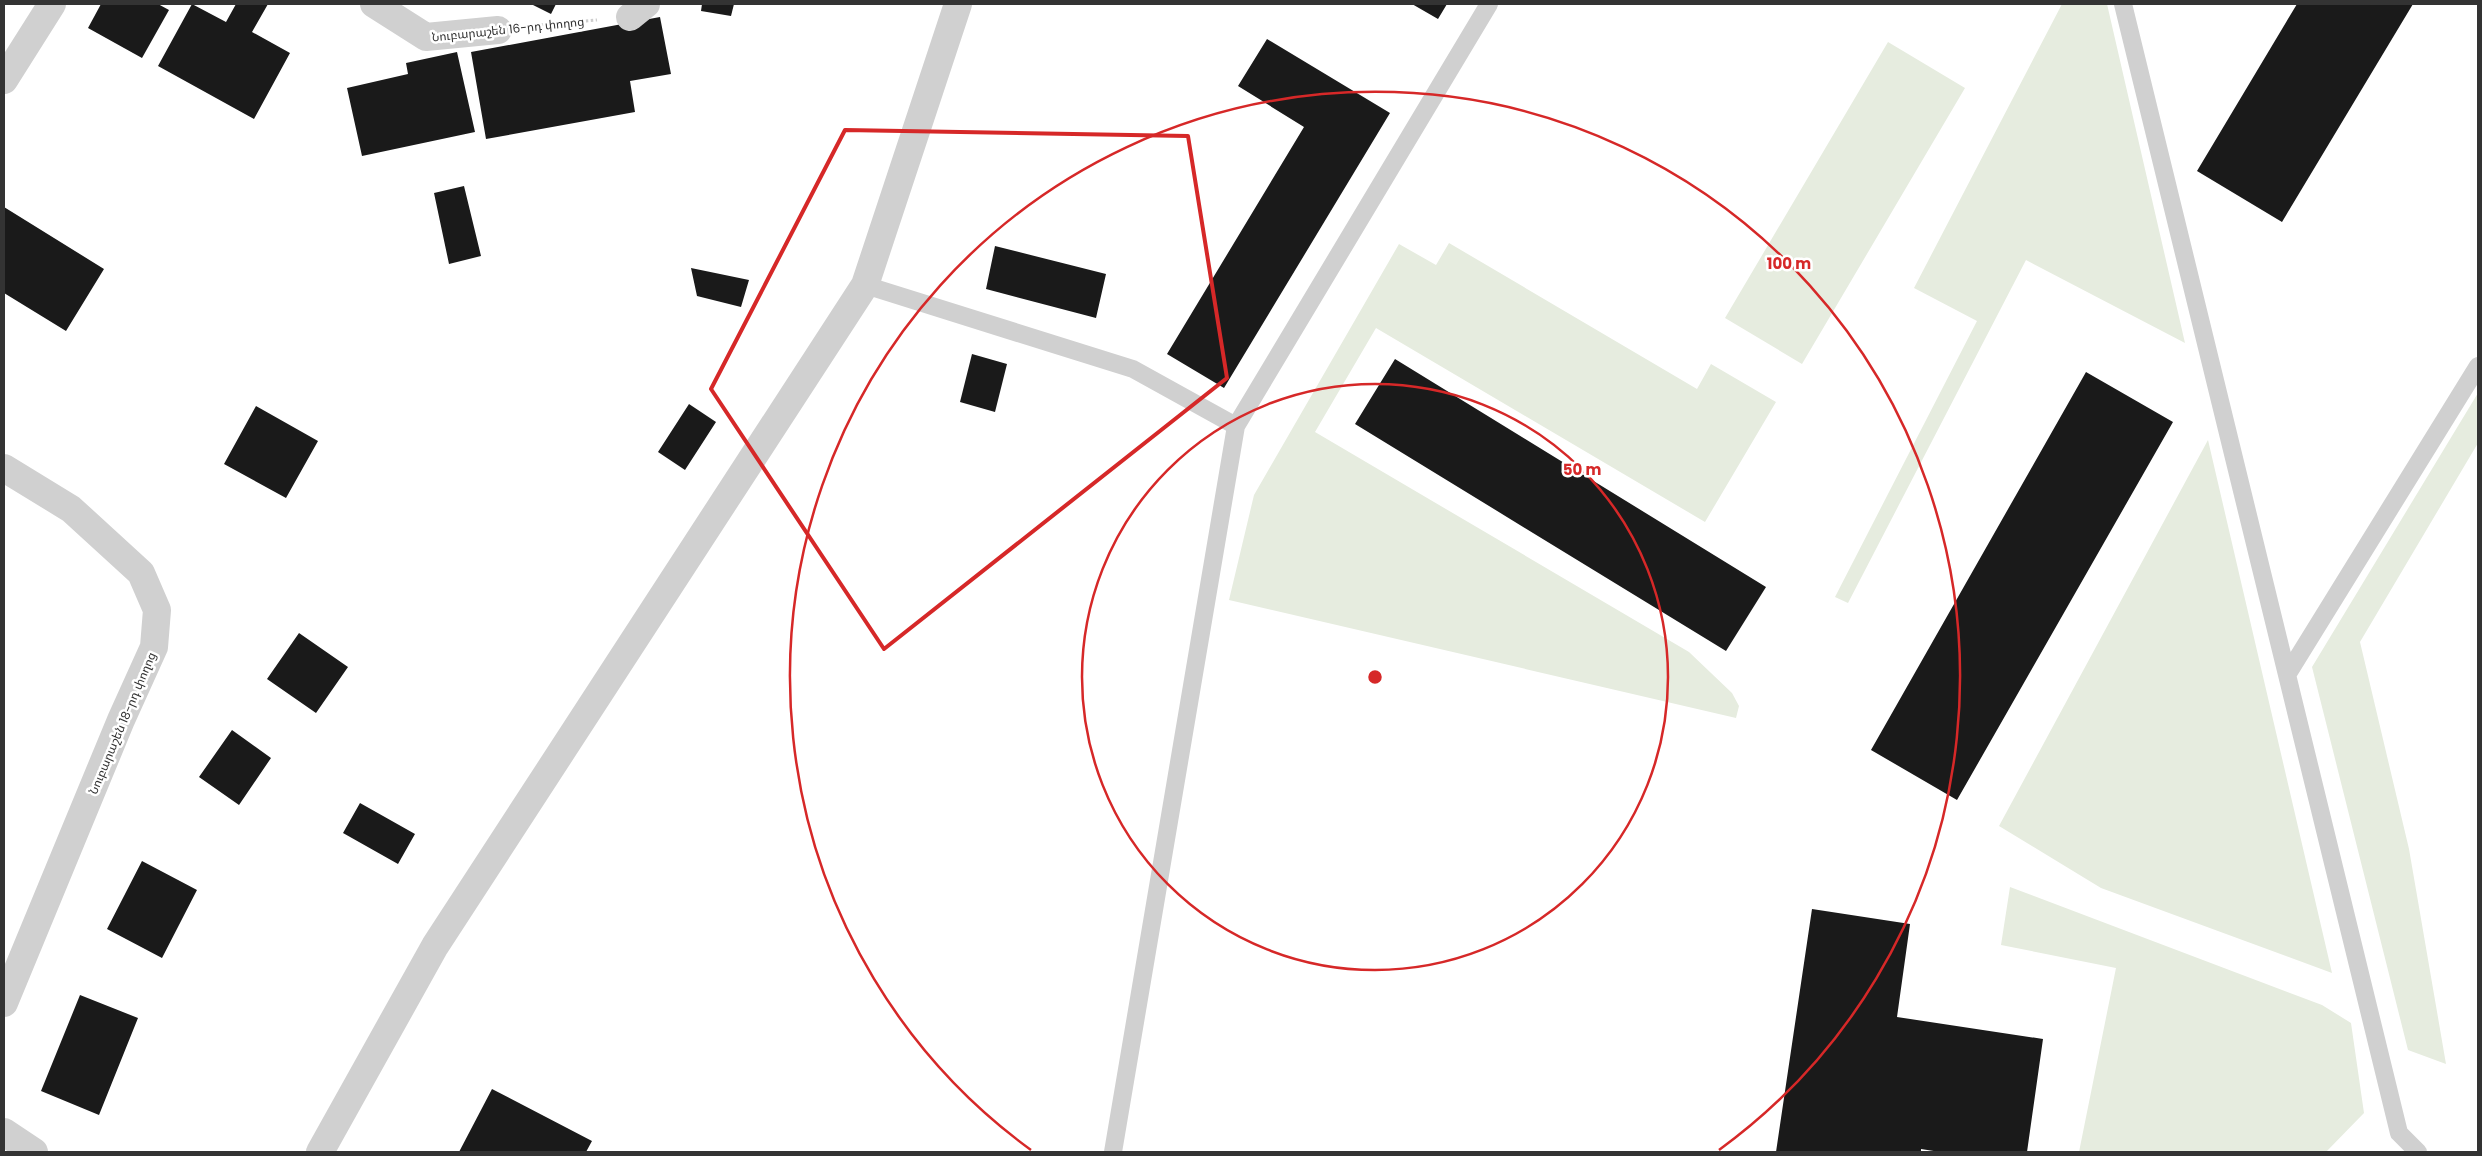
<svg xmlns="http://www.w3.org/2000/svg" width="2482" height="1156" font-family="Poppins,'Noto Sans Armenian',sans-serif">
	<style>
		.green { fill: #e6ecdf }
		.building { fill: #1a1a1a }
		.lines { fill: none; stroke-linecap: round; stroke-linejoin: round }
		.path { stroke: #cdcdcd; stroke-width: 3; stroke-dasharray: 2.5 2.5; stroke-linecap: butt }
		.lane { stroke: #d0d0d0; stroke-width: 18 }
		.street { stroke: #d0d0d0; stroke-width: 28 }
		.marked { fill: none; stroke: #d62828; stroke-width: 4; stroke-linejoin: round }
		.ring { fill: none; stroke: #d62828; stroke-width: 2.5 }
		.labels { text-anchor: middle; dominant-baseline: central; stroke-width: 5; stroke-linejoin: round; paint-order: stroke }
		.street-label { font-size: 12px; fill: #333; stroke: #fff }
		.centre { fill: #d62828; stroke: #fff; stroke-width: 2.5 }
		.ring-label { font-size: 15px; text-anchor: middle; font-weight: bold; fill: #d62828; stroke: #fff; stroke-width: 5; stroke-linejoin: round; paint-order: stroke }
	</style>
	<rect width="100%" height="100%" fill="#fff"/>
	<!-- green -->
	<path class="green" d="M2062,4H2107L2185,343L2026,260L1848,603L1835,597L1977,321L1914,288Z
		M1888,42L1965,88L1802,364L1725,318Z
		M1449,243L1697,389L1711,364L1776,402L1705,522L1376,328L1315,432L1689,652L1732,693L1739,706L1736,718L1229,600L1254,495L1399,244L1436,265Z
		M2478,393V443L2360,642L2409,849L2446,1064L2408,1050L2312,667Z
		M2208,440L2332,973L2101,888L1999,826Z
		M2010,887L2322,1005L2351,1023L2364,1113L2326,1152H2079L2116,968L2001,945Z"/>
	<!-- building -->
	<path class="building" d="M101,4H158L169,10L142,58L88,28Z
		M192,4L226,22L236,4H268L252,32L290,53L254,119L158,66Z
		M531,4H556L551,14Z
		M702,4H734L731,16L701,11Z
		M1412,4H1447L1438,19Z
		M2297,4H2413L2282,222L2197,171Z
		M660,17L671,74L630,81L635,112L486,139L471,52Z
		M1267,39L1390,113L1224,388L1167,354L1304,127L1238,86Z
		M457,52L475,132L362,156L347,88L408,74L406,63Z
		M464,186L481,256L449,264L434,193Z
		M4,207L104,269L66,331L4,293Z
		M995,246L1106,274L1096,318L986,289Z
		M691,268L749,280L741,307L697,296Z
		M972,354L1007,364L995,412L960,402Z
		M1395,359L1766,587L1726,651L1355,424Z
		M2086,372L2173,422L1957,800L1871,750Z
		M689,404L716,422L685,470L658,452Z
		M256,406L318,441L286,498L224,464Z
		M299,633L348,667L316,713L267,679Z
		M232,730L271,758L239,805L199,777Z
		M360,803L415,834L398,864L343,833Z
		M142,861L197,890L162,958L107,929Z
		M1812,909L1910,924L1897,1017L2043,1039L2027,1152H1940L1921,1149V1152H1776Z
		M80,995L138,1018L99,1115L41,1091Z
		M492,1089L592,1141L586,1152H459Z"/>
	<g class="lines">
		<!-- path -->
		<path class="path" d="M531,26L597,20"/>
		<!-- lane -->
		<path class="lane" d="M2123,4L2399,1133L2418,1152
			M865,285L1133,369L1236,426
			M2287,675L2478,366
			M1113,1152L1236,426L1489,4"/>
		<!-- street -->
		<path class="street" d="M374,4L426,37L498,30
			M630,17L646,4
			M4,80L52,4
			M4,468L71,509L141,573L157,610L154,647L121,720L4,1003
			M4,1132L34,1152
			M320,1152L435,946L865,285L958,4"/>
	</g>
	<!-- marked area -->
	<path class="marked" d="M845,130L1188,136L1227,378L884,649L711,389Z"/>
	<!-- distance rings -->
	<g class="ring">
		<circle cx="1375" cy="677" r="293"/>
		<path d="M1031 1150A585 585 0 1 1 1719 1150"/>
	</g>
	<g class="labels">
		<!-- street labels -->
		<g class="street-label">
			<text transform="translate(508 29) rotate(-6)">Նուբարաշեն 16-րդ փողոց</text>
			<text transform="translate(122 723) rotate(-67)">Նուբարաշեն 18-րդ փողոց</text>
		</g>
	</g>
	<circle cx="1375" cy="677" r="8" class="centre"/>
	<g class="ring-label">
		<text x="1789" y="269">100 m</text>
		<text x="1582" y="475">50 m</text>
	</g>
	<!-- border -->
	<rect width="2482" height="1156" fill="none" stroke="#333333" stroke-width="10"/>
</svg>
